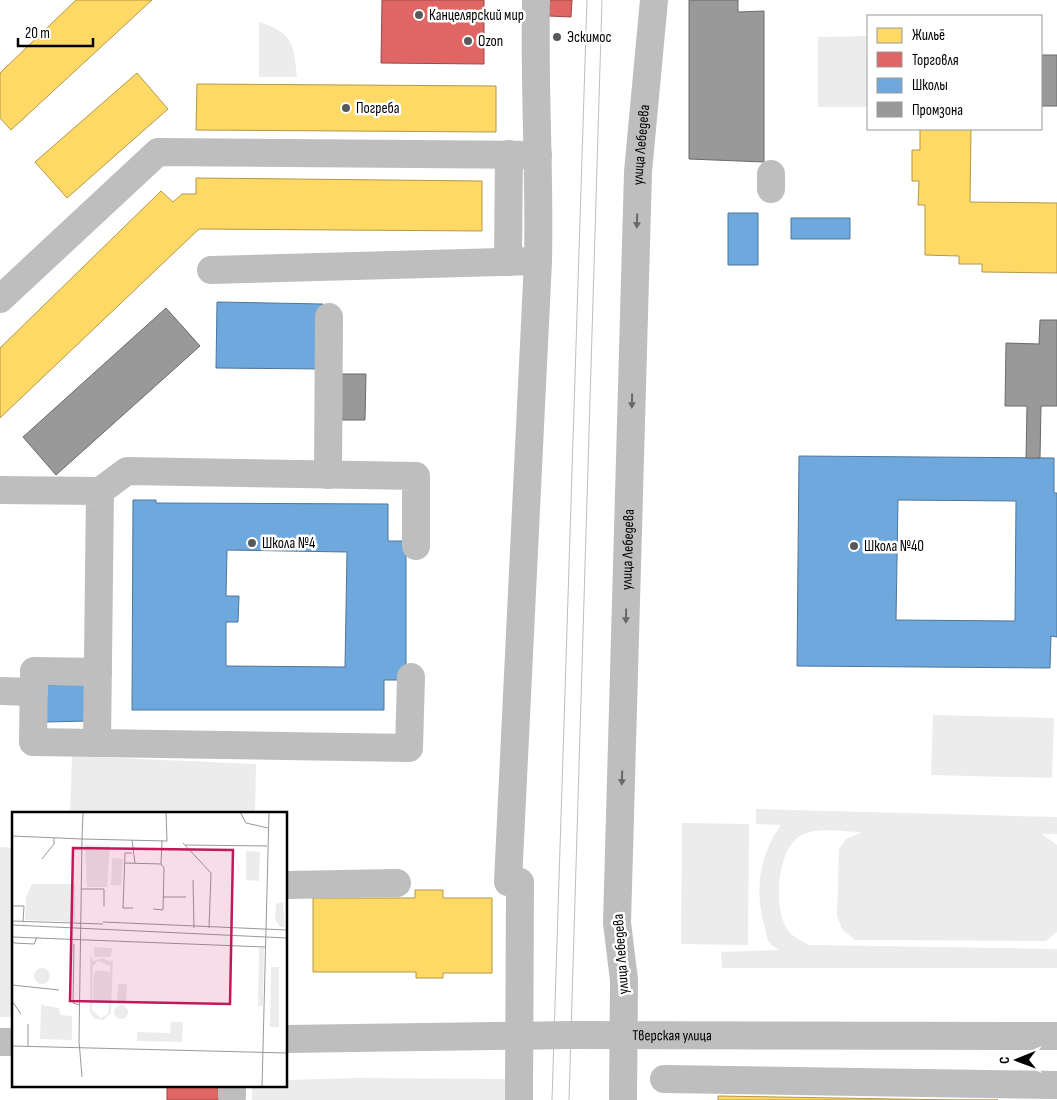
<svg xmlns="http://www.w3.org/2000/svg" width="1057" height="1100" font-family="'Sofia Sans Condensed',sans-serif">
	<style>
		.green { fill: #ececec }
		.homes { fill: #ffd966; stroke: #b29847 }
		.shops { fill: #e06666; stroke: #9d4747 }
		.schools { fill: #6fa8dc; stroke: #4e769a; fill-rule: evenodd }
		.industry { fill: #999; stroke: #6b6b6b }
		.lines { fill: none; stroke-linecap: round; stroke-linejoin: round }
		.minor { stroke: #bebebe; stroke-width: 28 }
		.tram { stroke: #bebebe; stroke-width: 1 }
		.oneway { fill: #686868 }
		.poi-dot { fill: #595959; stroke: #fff; stroke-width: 2 }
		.labels { text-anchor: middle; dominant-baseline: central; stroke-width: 5; stroke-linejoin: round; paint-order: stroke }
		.poi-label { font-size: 15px; fill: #000; stroke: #fff; text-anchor: start }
		.street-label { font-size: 15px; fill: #000; stroke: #fff }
		.inset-road { fill: none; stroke: #999; stroke-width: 1 }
		.view { fill: #c2185b; fill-opacity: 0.15; stroke: #c2185b; stroke-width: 2.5 }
		.inset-edge { fill: none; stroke: #000; stroke-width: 2.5 }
	</style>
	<rect width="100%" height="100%" fill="#fff"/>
	<!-- green -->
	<path class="green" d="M259,22C293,33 294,44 297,77H259Z
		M866,36L867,107H818V37Z
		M933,715L1054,718L1052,778L931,775Z
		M72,756L256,764L255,814H70Z
		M756,809L1057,817V834H1042L1057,845V932L1046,941L855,940L842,929L837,916L839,849L846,839L862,832C844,832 816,826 800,836C777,850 773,908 787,929C791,936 802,941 809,945L1057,949V968H722L721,952L779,950C776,948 772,946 770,943C767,940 766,933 765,928C754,893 759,855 781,825L756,824Z
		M682,823L749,824L748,945L681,944Z
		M0,847L14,848V1017H0Z
		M357,1078L509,1079L508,1100H252V1086H286V1080Z"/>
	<!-- homes -->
	<path class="homes" d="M76,0H152L11,130L0,118V73Z
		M137,73L168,109L67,198L35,162Z
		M197,84L496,86V132L196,130Z
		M920,129H971L970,202L1057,203V273L982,272V264H959V256L925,255V205H918L919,181H912V150H920Z
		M196,178L482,181V231L199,229L0,418V348L161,191L173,202L182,194H196Z
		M415,890H443V898H492V973H443V978H416V972H313V898H415Z
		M718,1096L957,1100H998H718Z"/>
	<!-- shops -->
	<path class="shops" d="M382,0H484V64L381,63Z
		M549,0H572L571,17L549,16Z
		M167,1086H218L219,1100H167Z"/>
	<!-- schools -->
	<path class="schools" d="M728,213H758V265H728Z
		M791,218H850V239H791Z
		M217,302L323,304L322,369L216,368Z
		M799,456L1054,458V493H1057V637L1051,636L1050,668L797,666ZM898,500L1016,501L1015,621L896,620Z
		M133,500H156V503L388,504V541H406V680H384V710H132ZM227,550L347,552L345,667L226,666V622H238L239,596H226Z
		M88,684L89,721L46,722V685Z"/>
	<!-- industry -->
	<path class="industry" d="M689,0H738V12L764,11V162L689,159Z
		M1041,55H1057V106H1041Z
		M166,308L200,346L56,475L23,437Z
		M1040,320H1057V406H1041L1040,458H1026L1027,406H1005L1006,343L1039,344Z
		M341,374H366L365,420H340Z"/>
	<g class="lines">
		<!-- minor -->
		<g class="minor">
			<path d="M771,189V174"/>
			<path d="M508,262L509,154"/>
			<path d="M211,270L538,261"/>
			<path d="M0,299L158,152L538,155"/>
			<path d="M328,475L329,317"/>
			<path d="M0,490L100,491L97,743"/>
			<path d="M100,491L127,471L416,476V546"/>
			<path d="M98,672L34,671L33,742L409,748L411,677"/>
			<path d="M0,691L34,692"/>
			<path d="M508,882L538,261C540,174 534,87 536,0"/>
			<path d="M286,885L397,883"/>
			<path id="s1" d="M286,1039L571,1035L1057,1036"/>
			<path d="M0,1042H14"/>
			<path d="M664,1079L1057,1085"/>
			<path d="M232,1086V1096"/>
			<path d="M519,1100L520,882"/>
			<path id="s2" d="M623,1100L624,980L617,923L638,172L654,0"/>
		</g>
		<!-- tram -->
		<path class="tram" d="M552,1100L587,0
			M569,1100L602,0"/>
	</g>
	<!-- one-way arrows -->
	<defs><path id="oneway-solid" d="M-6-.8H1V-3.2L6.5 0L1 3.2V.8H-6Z" transform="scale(1.25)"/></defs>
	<g class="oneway">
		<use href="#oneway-solid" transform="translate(637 221) rotate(92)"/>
		<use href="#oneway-solid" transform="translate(632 401) rotate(91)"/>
		<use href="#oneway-solid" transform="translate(626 616) rotate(91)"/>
		<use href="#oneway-solid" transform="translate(622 778) rotate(92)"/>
	</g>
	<!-- markers -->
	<g class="poi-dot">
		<circle cx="419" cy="15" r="5"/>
		<circle cx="557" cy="37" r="5"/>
		<circle cx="468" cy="41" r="5"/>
		<circle cx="346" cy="108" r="5"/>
		<circle cx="252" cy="543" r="5"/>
		<circle cx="854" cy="546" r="5"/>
	</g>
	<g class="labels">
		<!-- poi labels -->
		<g class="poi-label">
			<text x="429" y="15">Канцелярский мир</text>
			<text x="567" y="37">Эскимос</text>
			<text x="478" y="41">Ozon</text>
			<text x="356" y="108">Погреба</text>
			<text x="262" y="543">Школа №4</text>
			<text x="864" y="546">Школа №40</text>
		</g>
		<!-- street labels -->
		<g class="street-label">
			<text stroke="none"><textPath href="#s2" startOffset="956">улица Лебедева</textPath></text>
			<text stroke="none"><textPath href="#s2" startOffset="551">улица Лебедева</textPath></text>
			<text transform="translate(621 954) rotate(-94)">улица Лебедева</text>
			<text stroke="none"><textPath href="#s1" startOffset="386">Тверская улица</textPath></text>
		</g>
	</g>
	<!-- overview -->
	<g transform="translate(12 812)">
		<rect width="275" height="275" fill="#fff"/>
		<path d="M73,33L98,34L95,75H75ZM234,39L248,40L247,69L234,68ZM100,46L111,47L109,74L99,73ZM20,72H63V110L13,108L14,85ZM271,90L273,115H268L263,107L264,92ZM82,135L100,136L99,145H82ZM247,136H252L251,194H246ZM78,141L81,149L90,146L99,150L101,146L99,201L91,208L82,206L78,200ZM86,149L98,154V160L86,158L82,160L81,188L84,191L97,189L96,202L89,206L80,198L81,154ZM259,155H267V215H258ZM22 164a8 8 0 1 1 16 0a8 8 0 1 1-16 0ZM106,172H115L114,190L105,189ZM102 200a7 7 0 1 1 14 0a7 7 0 1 1-14 0ZM29,193L47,196L48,203L60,204V228L28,227ZM159,210H171L170,230L125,229V220L158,221Z" fill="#ececec" fill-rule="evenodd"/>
		<path class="inset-road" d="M228,0L234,11L256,16M0,24L70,27L71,0M120,28L123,51M171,31L199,61L197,116M173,33L255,34M120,41H113L111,96H121M30,47L42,32V26M113,51L149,52L150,29M181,68L182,116M69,77H92V94M151,85H174M0,94H12L11,110M141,97L151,98L152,56L149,52M0,109L91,112M91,110L275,118M0,113L275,126M0,125L253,135M0,128L2,131L22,132L25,125M62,132L61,191L68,193M0,173L47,178M0,189L9,202M0,234L275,241M16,234V212M70,265L67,229L70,27L155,29L154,0M250,275L257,0"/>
		<path class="view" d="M61,36L221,38L218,192L58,189Z"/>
		<rect width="275" height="275" class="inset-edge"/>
	</g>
	<!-- legend -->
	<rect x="867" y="15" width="175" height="115" fill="#ffffff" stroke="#999999"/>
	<rect x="877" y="28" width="25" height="15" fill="#ffd966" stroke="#999999"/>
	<text x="912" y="40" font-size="15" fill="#000000">Жильё</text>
	<rect x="877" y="52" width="25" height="15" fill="#e06666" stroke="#999999"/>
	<text x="912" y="65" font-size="15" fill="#000000">Торговля</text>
	<rect x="877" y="78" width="25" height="15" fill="#6fa8dc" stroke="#999999"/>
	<text x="912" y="90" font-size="15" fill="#000000">Школы</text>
	<rect x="877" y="102" width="25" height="15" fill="#999999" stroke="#999999"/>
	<text x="912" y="115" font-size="15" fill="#000000">Промзона</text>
	<!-- north arrow -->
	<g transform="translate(1017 1060) rotate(269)" stroke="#ffffff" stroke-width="4" paint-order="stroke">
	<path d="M0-4L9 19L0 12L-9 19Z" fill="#000000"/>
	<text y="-8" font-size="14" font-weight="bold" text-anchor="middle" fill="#000000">С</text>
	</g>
	<!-- scale -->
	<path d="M18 38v8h75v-8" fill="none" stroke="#000000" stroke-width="2.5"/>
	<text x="25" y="38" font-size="15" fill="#000000" stroke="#ffffff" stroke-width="4" paint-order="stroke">20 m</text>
</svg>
